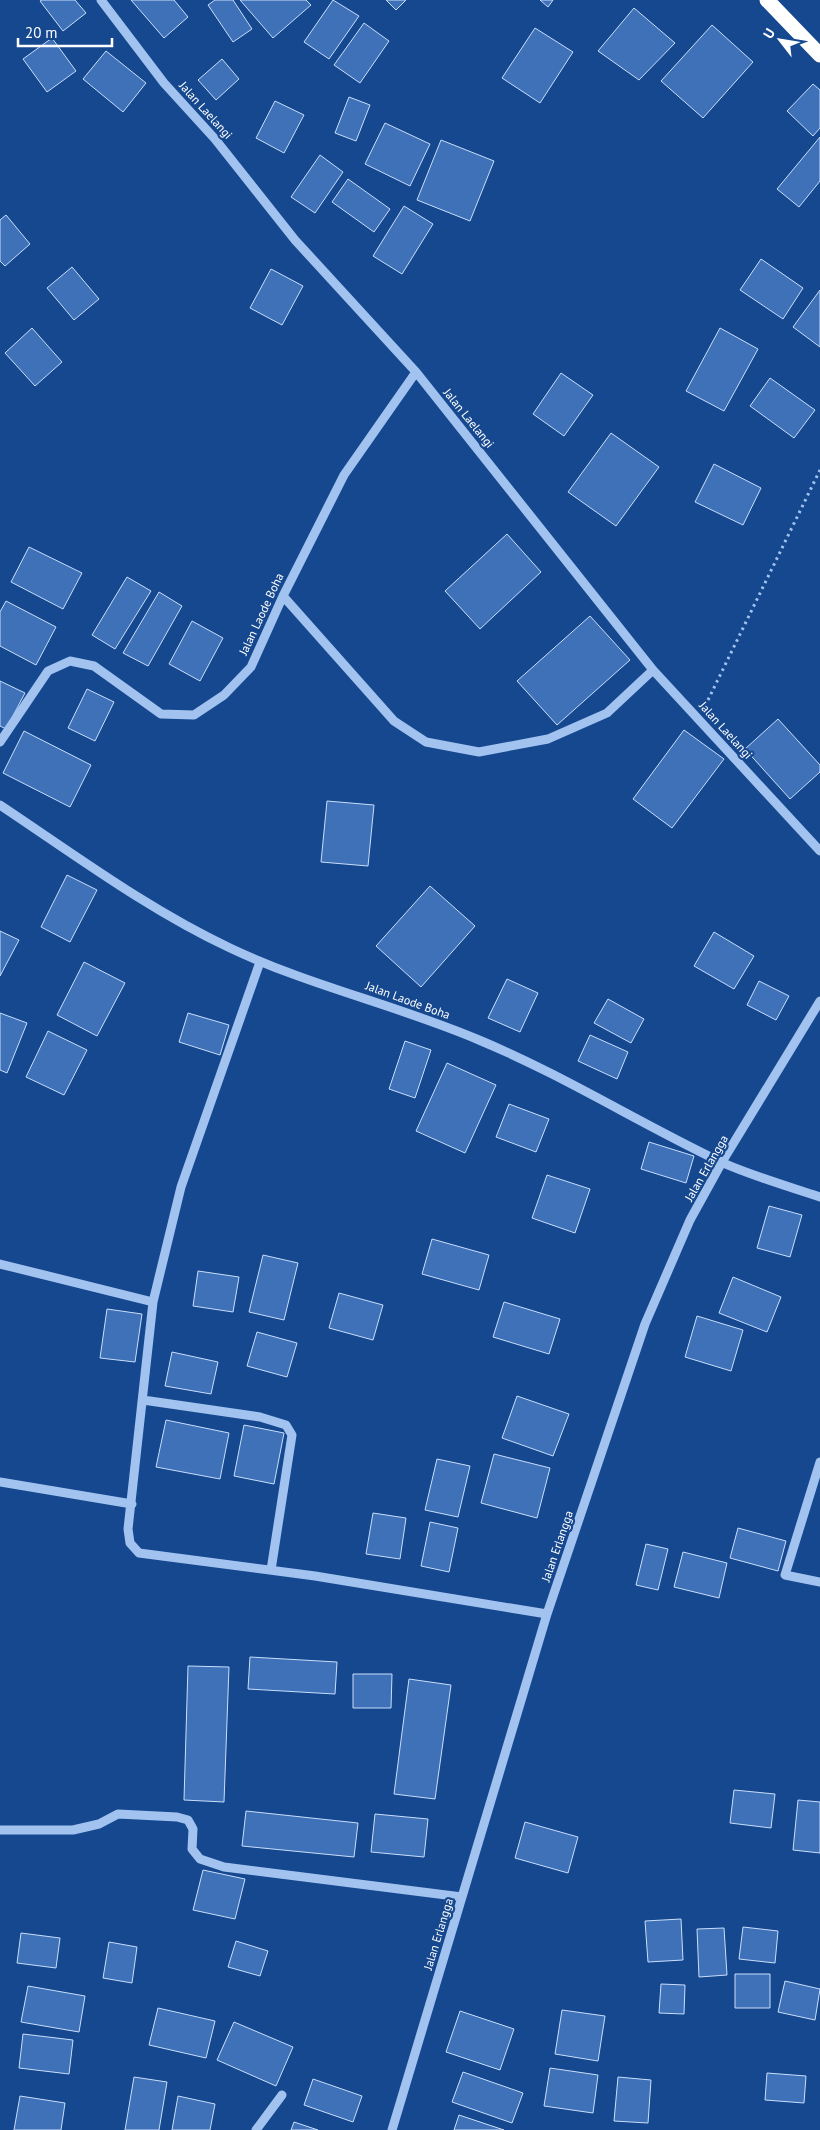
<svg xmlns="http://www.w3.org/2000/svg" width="820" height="2130" font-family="'PT Sans',sans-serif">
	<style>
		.building { fill: #3e71b8; stroke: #c9defb }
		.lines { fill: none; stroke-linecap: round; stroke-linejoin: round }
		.path { stroke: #a2c3f0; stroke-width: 3; stroke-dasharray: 2.5 4; stroke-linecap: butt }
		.minor { stroke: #a2c3f0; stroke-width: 9 }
		.highway { stroke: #fff; stroke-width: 15 }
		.labels { text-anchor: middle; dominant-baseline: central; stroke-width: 4.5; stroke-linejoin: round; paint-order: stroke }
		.street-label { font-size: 12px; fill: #fff; stroke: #16488f }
	</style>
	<rect width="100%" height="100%" fill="#16488f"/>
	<!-- building -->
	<path class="building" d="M42,0H75L86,13L63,31L40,1Z
		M131,0H174L188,17L164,38Z
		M215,0H233L252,29L233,42L208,5Z
		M240,0H306L311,5L273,38Z
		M333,0L359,16L329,59L304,42Z
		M386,0H406L396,10Z
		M540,0H553L548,7Z
		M634,8L675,43L639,80L598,51Z
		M364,23L389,41L360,83L334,65Z
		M712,25L753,62L703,118L661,81Z
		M535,28L573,52L540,103L502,78Z
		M52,38L76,71L47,92L23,59Z
		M106,51L146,83L123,112L83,79Z
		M222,59L239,79L216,100L198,80Z
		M813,84L820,90V128L813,136L787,111Z
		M349,97L370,105L356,141L335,133Z
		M275,101L304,115L284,153L256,138Z
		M385,123L430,144L410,186L365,164Z
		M820,137V181L799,207L777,189Z
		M441,140L494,161L470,221L417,200Z
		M320,155L343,172L315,213L291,197Z
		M348,179L390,209L374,232L332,202Z
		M404,206L433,224L402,274L373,256Z
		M6,215L30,244L5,266L0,261V220Z
		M761,259L803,288L783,319L740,290Z
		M72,267L99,299L74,320L47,288Z
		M271,269L303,286L282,325L250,308Z
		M820,290V347L793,327Z
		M32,328L62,362L35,386L5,353Z
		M720,328L758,349L724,411L686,391Z
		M561,373L593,395L564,436L533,414Z
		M770,378L815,410L794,438L750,406Z
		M611,433L659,467L616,526L568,492Z
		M714,464L761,488L743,525L695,502Z
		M507,534L541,572L480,629L445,591Z
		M29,547L82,573L63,609L11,582Z
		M127,577L151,591L115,649L92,635Z
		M159,592L182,606L148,666L123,653Z
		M6,601L56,627L36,665L0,646V612Z
		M590,616L630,660L557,725L517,681Z
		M192,621L223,638L200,681L169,664Z
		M0,681L25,693L6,729L0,726Z
		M87,689L114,702L95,741L68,728Z
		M778,719L820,765V772L790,799L745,749Z
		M684,730L724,759L672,828L633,799Z
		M24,731L91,765L70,807L3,773Z
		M327,801L374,805L368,866L321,862Z
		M67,875L97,890L70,942L41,927Z
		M430,886L475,926L421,987L376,946Z
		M0,931L19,940L0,976Z
		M714,932L754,956L734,989L694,966Z
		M84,962L125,983L97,1036L57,1015Z
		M507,979L538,993L520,1032L488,1018Z
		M759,981L789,996L776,1020L747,1005Z
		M608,999L644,1019L631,1043L594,1023Z
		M0,1013L27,1023L7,1073L0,1070Z
		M188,1013L229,1025L220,1055L179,1042Z
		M48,1031L87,1050L64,1095L26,1077Z
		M590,1035L628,1052L617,1079L578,1061Z
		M405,1041L431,1050L415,1098L389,1089Z
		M447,1063L496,1085L465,1153L416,1131Z
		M509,1104L549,1119L536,1152L496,1137Z
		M649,1142L694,1156L686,1183L641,1169Z
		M547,1175L590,1189L575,1233L532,1218Z
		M769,1206L802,1215L790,1257L757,1248Z
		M432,1239L489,1255L479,1290L422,1274Z
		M263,1255L298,1263L284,1320L249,1312Z
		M198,1271L239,1277L233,1312L193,1306Z
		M733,1277L781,1297L767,1332L719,1313Z
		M339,1293L383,1305L373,1340L329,1328Z
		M504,1302L560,1319L549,1354L493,1337Z
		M107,1309L142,1314L135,1362L100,1358Z
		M697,1316L743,1330L731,1371L685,1357Z
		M257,1332L297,1343L287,1377L247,1366Z
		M172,1352L218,1362L211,1394L165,1386Z
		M517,1396L569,1414L553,1456L502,1438Z
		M166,1420L229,1433L220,1479L156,1467Z
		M244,1425L284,1433L274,1484L234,1476Z
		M494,1454L550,1468L537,1518L481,1503Z
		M437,1459L470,1466L458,1517L425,1510Z
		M373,1513L406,1518L400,1559L366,1554Z
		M430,1522L458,1528L449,1572L421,1566Z
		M738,1528L786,1541L778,1571L730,1558Z
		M646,1544L668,1549L658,1590L636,1585Z
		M683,1552L727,1563L719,1598L674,1587Z
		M250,1657L337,1662L335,1694L248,1689Z
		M188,1666L229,1667L224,1802L184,1800Z
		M353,1674H392L391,1708H353Z
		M409,1679L451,1685L435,1799L394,1794Z
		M734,1790L775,1794L771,1828L730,1823Z
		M798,1800L820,1802V1853L793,1850Z
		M246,1811L358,1823L354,1857L242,1846Z
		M375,1814L428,1819L424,1857L371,1852Z
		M525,1822L578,1837L568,1873L515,1858Z
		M203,1870L245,1879L235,1919L193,1910Z
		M681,1919L683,1960L648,1962L645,1921Z
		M743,1927L778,1931L775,1963L739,1959Z
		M724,1928L727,1975L699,1977L697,1929Z
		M21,1933L60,1938L56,1968L17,1963Z
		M236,1941L268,1951L260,1976L228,1967Z
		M109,1942L137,1947L132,1983L103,1978Z
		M735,1974H770V2008H735Z
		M785,1981L820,1989L815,2020L778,2012Z
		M661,1984L685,1985L684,2014L659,2013Z
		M28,1986L85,1996L79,2032L21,2022Z
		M158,2008L215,2021L206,2058L149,2045Z
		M562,2010L605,2016L598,2061L555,2054Z
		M460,2011L514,2029L500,2070L446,2052Z
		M234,2022L293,2047L276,2086L217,2060Z
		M23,2034L73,2040L69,2074L19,2068Z
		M550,2068L598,2075L593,2113L544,2106Z
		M463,2072L523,2093L512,2123L452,2102Z
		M767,2073L806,2076L804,2103L765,2100Z
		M134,2077L167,2082L159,2130H125Z
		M618,2077L651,2080L648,2123L614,2121Z
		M313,2079L362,2096L353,2122L304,2105Z
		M20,2096L65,2103L61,2130H14Z
		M178,2096L215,2104L210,2130H172Z
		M459,2115L504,2130H454Z
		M294,2122L318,2130H291Z"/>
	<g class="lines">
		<!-- path -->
		<path class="path" d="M708,700L820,470"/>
		<!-- minor -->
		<path class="minor" d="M101,0L164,83L215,139L295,240L416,372L653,670L820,851
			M283,596L394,721L426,742L479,752L548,739L607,713L653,670
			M0,742L48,671L70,661L94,666L161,714L194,715L224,695L251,667L283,596L344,475L416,372
			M0,805C75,855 149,910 230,948C310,986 397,1005 479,1040C563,1075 639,1123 721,1162C752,1176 787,1186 820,1197
			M260,962L181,1187L153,1302L128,1529L130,1543L139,1553L315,1576L547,1614
			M0,1264L153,1302
			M143,1400L260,1417L286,1425L292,1435L271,1570
			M820,1462L785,1575L820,1582
			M0,1482L132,1504
			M0,1830H73L99,1824L118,1814L177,1817L188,1820L193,1829L192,1849L200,1859L224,1867L462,1897
			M256,2130L282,2095
			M392,2130L547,1614L645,1324L690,1220L722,1162L820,1001"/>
		<!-- highway -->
		<path class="highway" d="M767,0L820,55"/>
	</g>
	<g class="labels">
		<!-- street labels -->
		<g class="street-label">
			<text transform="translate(206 110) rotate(48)">Jalan Laelangi</text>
			<text transform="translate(469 418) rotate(51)">Jalan Laelangi</text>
			<text transform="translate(261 614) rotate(-65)">Jalan Laode Boha</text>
			<text transform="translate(726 730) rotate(48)">Jalan Laelangi</text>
			<text transform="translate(408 1000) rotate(20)">Jalan Laode Boha</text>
			<text transform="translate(706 1168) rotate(-60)">Jalan Erlangga</text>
			<text transform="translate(557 1546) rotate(-71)">Jalan Erlangga</text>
			<text transform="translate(438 1934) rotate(-73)">Jalan Erlangga</text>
		</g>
	</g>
	<!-- north arrow -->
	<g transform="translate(780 40) rotate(301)" stroke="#16488f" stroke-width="4" paint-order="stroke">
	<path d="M0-4L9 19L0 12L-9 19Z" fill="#ffffff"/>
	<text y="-8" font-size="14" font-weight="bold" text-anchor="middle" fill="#ffffff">U</text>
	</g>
	<!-- scale -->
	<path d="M18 38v8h94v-8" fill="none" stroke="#ffffff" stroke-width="2.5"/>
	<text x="25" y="38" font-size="15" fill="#ffffff" stroke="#16488f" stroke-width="4" paint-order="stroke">20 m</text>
</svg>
